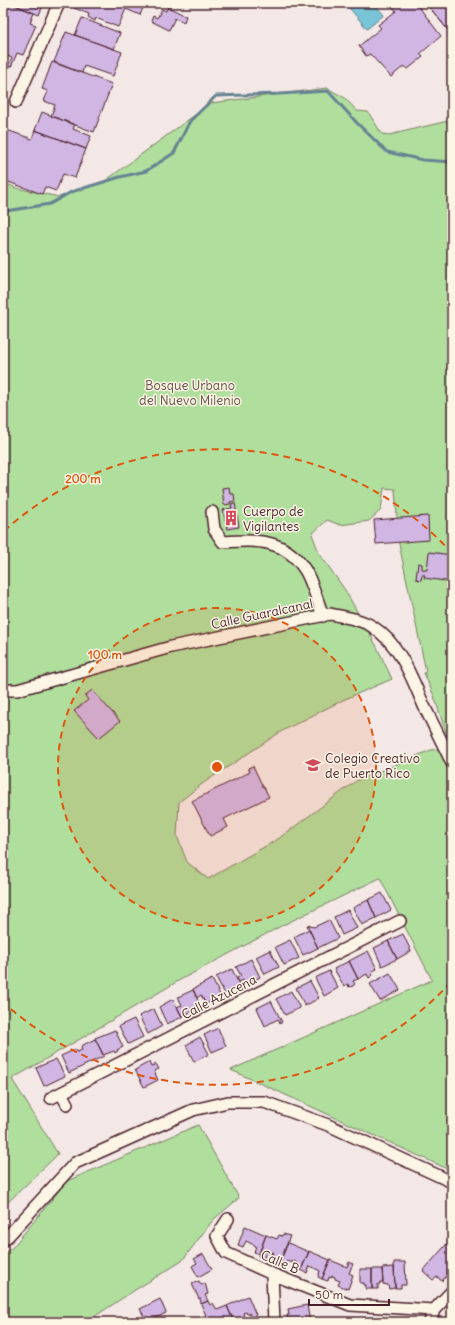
<svg xmlns="http://www.w3.org/2000/svg" width="455" height="1325" font-family="Delius,sans-serif">
	<style>
		.green { fill: #afde9d; stroke: #7c7e64; fill-rule: evenodd }
		.water { fill: #79c5d7; stroke: #668392 }
		.lines { fill: none; stroke-linecap: round; stroke-linejoin: round }
		.stream { stroke: #668392; stroke-width: 3 }
		.building { fill: #d1b5e3; stroke: #4a1f2b }
		.minor-casing { stroke: #4a1f2b; stroke-width: 14 }
		.minor { stroke: #fcf5e5; stroke-width: 11 }
		.ring { fill: none; stroke: #e0560e; stroke-width: 2; stroke-dasharray: 7 5 }
		.labels { text-anchor: middle; dominant-baseline: central; stroke-width: 3; stroke-linejoin: round; paint-order: stroke }
		.park-label { font-size: 13px; fill: #634f48; stroke: #fcf5e5 }
		.poi-label { font-size: 13px; fill: #4a1f2b; stroke: #fcf5e5; text-anchor: start }
		.street-label { font-size: 13px; fill: #4a1f2b; stroke: #fcf5e5 }
		.centre { fill: #e0560e; stroke: #fcf5e5; stroke-width: 2 }
		.ring-label { font-size: 12px; text-anchor: middle; font-weight: bold; fill: #e0560e; stroke: #fcf5e5; stroke-width: 3; stroke-linejoin: round; paint-order: stroke }
	</style>
	<rect width="100%" height="100%" fill="#f3e8e5"/>
	<filter id="ink" filterUnits="userSpaceOnUse"><feTurbulence type="fractalNoise" baseFrequency=".025" numOctaves="2"/><feDisplacementMap in="SourceGraphic" scale="8" xChannelSelector="R" yChannelSelector="G"/><feConvolveMatrix kernelMatrix="1 2 1 2 8 2 1 2 1" color-interpolation-filters="sRGB"/></filter>
	<g filter="url(#ink)">
		<!-- green -->
		<path class="green" d="M327,88L345,98L357,111L368,112L382,134L389,135L452,120V1171L231,1070L432,980L380,878L283,925L180,980L12,1079L58,1154L3,1207V182L16,188L59,197L105,181L211,103ZM384,488L395,489L399,544L426,672L424,673L434,696L451,748L431,750L356,781L278,839L208,879L187,862L177,836L179,802L202,784L282,731L343,700L392,679L376,645L345,590L319,553L312,534L327,520L340,525L369,521L381,510Z
			M198,1125L239,1198L213,1220L182,1261L135,1290L86,1322H3V1253L12,1248L67,1181Z"/>
		<!-- water -->
		<path class="water" d="M345,3H374L384,15L367,29Z"/>
		<g class="lines">
			<!-- stream -->
			<path class="stream" d="M3,209L6,211L50,204L71,192L120,177L146,171L174,153L190,121L216,96L279,94L328,91L357,123L387,152L423,160L452,162"/>
		</g>
		<!-- building -->
		<path class="building" d="M3,3H10L34,13L30,23L36,25L23,55L17,53L11,67L8,66L12,58L3,54Z
			M10,3H44L39,15Z
			M76,3H145L140,15L126,9L118,27L96,18L95,21L88,17L89,14L74,8Z
			M390,3H416L441,36L420,54L423,57L408,69L404,66L391,77L370,54L366,56L359,46L381,28L378,25L396,11Z
			M426,3H452V35Z
			M426,3H452V35Z
			M168,7L186,16L184,22L175,18L169,30L151,21L153,16L157,18L162,9L166,11Z
			M82,18L120,33L114,49L75,35Z
			M66,32L122,52L113,76L84,66L82,73L54,62Z
			M52,62L112,84L94,132L51,116L55,105L44,101L48,91L42,89Z
			M42,112L75,125L73,129L91,136L86,149L35,130Z
			M4,129L32,139L35,130L86,149L75,178L63,174L56,191L45,187L42,194L3,180V133Z
			M229,487L230,494H234L235,501L230,502V504L224,505L222,488Z
			M235,503L239,527L227,529L223,510L232,508L231,504Z
			M428,516L429,540L376,544L374,520Z
			M429,552L452,555V582L424,578L425,575H422L421,580L416,579L418,563L422,564V569L427,570Z
			M92,690L120,721L99,738L74,711L88,700L85,696Z
			M253,766L263,787H264L269,797L224,819L228,827L210,836L192,801L250,772L248,768Z
			M382,893L391,910L376,918L368,900Z
			M368,900L376,918L362,925L353,908Z
			M348,910L357,928L342,935L334,917Z
			M329,920L338,938L318,948L307,925L314,927Z
			M309,929L318,948L303,955L294,937Z
			M403,934L411,951L397,959L388,941Z
			M290,940L299,958L284,965L275,947Z
			M388,941L397,959L382,966L374,948Z
			M270,950L279,967L265,974L256,957Z
			M368,951L377,969L371,972L373,975L369,978L367,974L358,979L349,961Z
			M251,959L260,977L245,985L243,980L239,982L237,978L241,976L236,967Z
			M349,961L358,979L353,981L355,984L353,986L349,987L348,984L344,986L334,969Z
			M232,969L240,987L225,994L216,977Z
			M329,971L338,988L324,996L315,978Z
			M390,973L400,990L380,1001L370,984Z
			M212,979L221,997L206,1004L201,995L197,998L193,989Z
			M310,981L319,998L305,1006L296,988Z
			M193,990L201,1007L182,1016L177,1007L182,1005L178,997Z
			M291,991L300,1008L285,1015L276,999Z
			M173,999L182,1017L167,1024L159,1007Z
			M271,1001L282,1022L280,1024L278,1019L265,1026L257,1008Z
			M154,1009L162,1026L148,1034L139,1016Z
			M134,1019L143,1037L128,1044L119,1026Z
			M218,1028L226,1046L212,1052L204,1035Z
			M115,1030L123,1047L117,1050L118,1051L115,1053L114,1051L103,1055L95,1038Z
			M200,1037L209,1054L194,1062L186,1045Z
			M95,1039L104,1056L69,1073L61,1056L76,1049L77,1052L82,1050L81,1046Z
			M56,1059L65,1076L44,1086L36,1068Z
			M149,1062L151,1067L156,1064L159,1069L154,1071L158,1080L144,1087L135,1070Z
			M245,1226L266,1235L259,1254L254,1252L256,1246L246,1241L243,1247L238,1245Z
			M283,1234L290,1236L280,1262L271,1258L273,1252H272L271,1254L266,1252L264,1258L258,1256L266,1235L277,1239L279,1235L282,1236Z
			M452,1238V1260L447,1265L449,1267L447,1269L450,1272L442,1281L437,1277L433,1280L423,1271Z
			M288,1243L309,1252L301,1270L296,1268L298,1264L293,1260L292,1263L287,1261L285,1264L280,1262Z
			M309,1251L330,1260L322,1279L318,1277L320,1271L310,1266L307,1273L301,1270Z
			M203,1254L212,1269L198,1277L192,1266L197,1263L194,1259Z
			M330,1260L347,1267L349,1262L353,1264L349,1273L353,1275L348,1289L338,1285L340,1281L335,1279V1277L332,1276L331,1278L329,1277L328,1281L322,1279Z
			M394,1262H405L406,1285H401V1288H395Z
			M394,1267L395,1288L389,1289L388,1285L383,1284L382,1268Z
			M360,1269H372V1289H366V1285H364V1283H360Z
			M372,1269H382L383,1282H380V1284H378V1289H372Z
			M199,1281L201,1285L205,1283L208,1294L205,1295L208,1301L201,1304L200,1298L199,1299L192,1284Z
			M248,1296L256,1315L251,1317L249,1313L247,1314L246,1312L243,1313L244,1316L239,1318L240,1322H234L227,1306Z
			M160,1299L166,1313L147,1322L140,1309Z
			M208,1301L210,1305L213,1303L217,1310L227,1306L234,1322H209L201,1304Z
			M307,1305L310,1322H297V1320L288,1322L287,1315H289L288,1309Z
			M206,1315L209,1322H190Z"/>
		<g class="lines">
			<defs>
				<path id="minor" d="M16,102L59,3
					M212,512L214,529L223,542C256,540 285,538 305,570C312,581 318,603 323,616
					M3,690H17L171,647L330,614C343,617 362,619 373,627C401,645 412,679 425,708C434,726 443,744 452,763
					M61,1093L67,1104
					M51,1098L400,921
					M228,1219L217,1236L226,1253L272,1274L350,1305L434,1310
					M3,1240L8,1236L75,1163L193,1110L228,1102H264L328,1125L452,1182
					M272,1274L274,1322
					M430,1322L434,1310L452,1291"/>
			</defs>
			<!-- minor casing -->
			<use href="#minor" class="minor-casing"/>
			<!-- minor -->
			<use href="#minor" class="minor"/>
		</g>
	</g>
	<!-- distance rings -->
	<circle cx="217" cy="767" r="159" fill="#e0560e" fill-opacity=".12"/>
	<g class="ring">
		<circle cx="217" cy="767" r="159"/>
		<path d="M451 982A318 318 0 0 1 4 1003M4 531A318 318 0 0 1 451 552"/>
	</g>
	<!-- icons -->
	<defs>
		<symbol id="building-bare" viewBox="-9 -9 18 18"><path d="M-4-6H4V6H1V3H-1V6H-4ZM-2.5-4.3h1.7v1.8h-1.7ZM.8-4.3h1.7v1.8H.8ZM-2.5-1h1.7V.8h-1.7ZM.8-1h1.7V.8H.8Z" fill="#d1495b" stroke="#fcf5e5" stroke-width="2.5" paint-order="stroke"/></symbol>
		<symbol id="school-bare" viewBox="-9 -9 18 18"><path d="M0-5L7-2L0 1L-7-2ZM-4 1L0 2.5L4 1V4Q0 6-4 4Z" fill="#d1495b" stroke="#fcf5e5" stroke-width="2.5" paint-order="stroke"/></symbol>
	</defs>
	<g fill-rule="evenodd">
		<use href="#building-bare" x="220" y="507" width="22" height="22"/>
		<use href="#school-bare" x="302" y="754" width="22" height="22"/>
	</g>
	<g class="labels">
		<!-- park labels -->
		<g class="park-label">
			<text x="190" y="385">Bosque Urbano<tspan x="190" dy="15">del Nuevo Milenio</tspan></text>
		</g>
		<!-- poi labels -->
		<g class="poi-label">
			<text x="243" y="511">Cuerpo de<tspan x="243" dy="15">Vigilantes</tspan></text>
			<text x="325" y="758">Colegio Creativo<tspan x="325" dy="15">de Puerto Rico</tspan></text>
		</g>
		<!-- street labels -->
		<g class="street-label">
			<text transform="translate(262 614) rotate(-12)">Calle Guaralcanal</text>
			<text transform="translate(219 997) rotate(-27)">Calle Azucena</text>
			<text transform="translate(280 1262) rotate(23)">Calle B</text>
		</g>
	</g>
	<circle cx="217" cy="767" r="6" class="centre"/>
	<g class="ring-label">
		<text x="83" y="483">200 m</text>
		<text x="105" y="659">100 m</text>
	</g>
	<!-- margin -->
	<rect width="455" height="1325" fill="none" stroke="#fcf5e5" stroke-width="16"/>
	<rect x="8" y="8" width="439" height="1309" fill="none" stroke="#4a1f2b" stroke-width="1.5" filter="url(#ink)"/>
	<!-- scale -->
	<path d="M309 1299v6h80v-6" fill="none" stroke="#4a1f2b" stroke-width="2"/>
	<text x="315" y="1299" font-size="12" fill="#4a1f2b" stroke="#fcf5e5" stroke-width="3" paint-order="stroke">50 m</text>
</svg>
